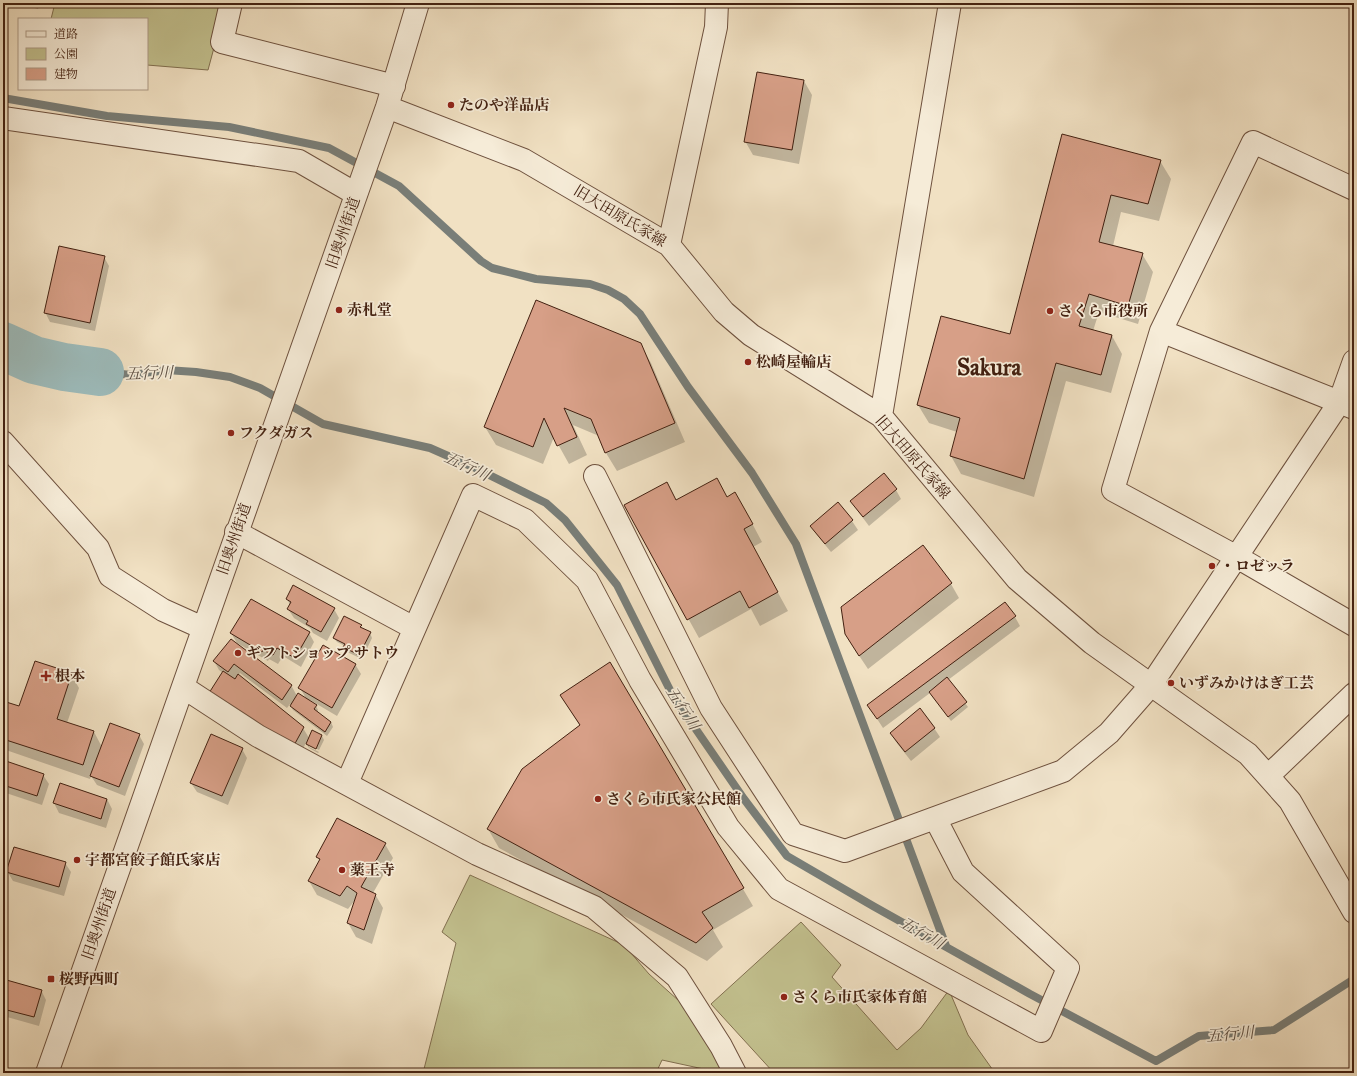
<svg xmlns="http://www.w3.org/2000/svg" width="1357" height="1076" font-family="'IM FELL Great Primer','Noto Serif JP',serif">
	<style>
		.green { fill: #c2c08e; stroke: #827050 }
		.shadow { fill: #0003 }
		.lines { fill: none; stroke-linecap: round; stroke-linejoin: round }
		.stream { stroke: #797e78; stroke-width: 8 }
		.river { stroke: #9dbcbc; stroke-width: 48 }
		.building { fill: #d79f87; stroke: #432111 }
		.minor-casing { stroke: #6e513e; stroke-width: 24 }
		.minor { stroke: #f6ecd8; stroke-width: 22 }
		.poi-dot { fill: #8f2418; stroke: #f6ecd8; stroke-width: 1.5 }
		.labels { text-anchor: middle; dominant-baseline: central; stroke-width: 3.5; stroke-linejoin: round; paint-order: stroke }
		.poi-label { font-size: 15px; font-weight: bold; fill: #432111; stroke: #f6ecd8; text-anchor: start }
		.street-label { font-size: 15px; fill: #432111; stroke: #f6ecd8 }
		.water-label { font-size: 16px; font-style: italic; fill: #5e5044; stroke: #f6ecd8 }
		.town-label { font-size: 23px; font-weight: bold; fill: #432111; stroke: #f6ecd8 }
	</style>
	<rect width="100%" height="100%" fill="#f1e1c3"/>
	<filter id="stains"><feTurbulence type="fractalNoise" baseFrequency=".005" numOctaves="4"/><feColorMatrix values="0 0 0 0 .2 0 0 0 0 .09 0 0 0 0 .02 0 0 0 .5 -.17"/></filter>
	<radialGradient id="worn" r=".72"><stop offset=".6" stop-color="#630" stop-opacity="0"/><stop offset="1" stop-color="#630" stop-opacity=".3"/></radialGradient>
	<!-- green -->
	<path class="green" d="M55,3H226L208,70L147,65V19H51Z
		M470,875L624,945L649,974L688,1009L727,1073H722L662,1060L656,1073H435L424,1069L456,943L442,932Z
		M801,922L841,965L832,977L897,1050L921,1028L949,990L968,1035L995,1073H860L859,1072L857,1073H774L711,1004Z"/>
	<!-- shadow -->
	<path class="shadow" d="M3,3H7L8,4L3,22Z
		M18,3H40L38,9Z
		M804,81L812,95L799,164L753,155L745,141Z
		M1063,135L1160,161L1171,179L1159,221L1121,212L1113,246L1142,254L1153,272L1138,324L1099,312L1093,331L1112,336L1122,354L1111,393L1066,381L1034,497L961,474L951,456L957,432L929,423L918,405L1011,335Z
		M104,257L109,266L95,331L50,322L45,312Z
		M640,344L651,363L685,442L617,471L606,453L599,436L573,425L587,455L569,464L554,437L543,464L496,445L485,427Z
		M896,490L901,499L869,526L857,510L851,501Z
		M676,501L746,512L762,542L753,547L788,611L760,626L751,609L699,638L626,506Z
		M838,504L852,521L858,530L831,552L817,535L811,526Z
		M923,546L951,584L959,598L868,669L854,648Z
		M287,599L334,609L339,618L327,641L313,633L310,628L294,618L288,609L290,605Z
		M1015,617L1020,626L948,680L968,707L951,721L930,693L883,728L868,705Z
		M361,626L363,630L370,633L372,638L362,659L347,652L345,646L337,642L334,638Z
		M231,633H309L314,642L301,667L283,656L278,664L269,659L268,661L237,643Z
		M231,640L291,685L297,696L307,700L300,688L355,664L361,674L337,716L310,700L309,702L316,706L318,710L317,713L331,722L333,727L327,736L293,710L290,704L287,708L240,673L238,675L303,728L309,738L313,732L322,736L324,740L319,750L309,745V747L319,752L318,753L309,748L306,743L298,758L223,673L219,670L214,661Z
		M610,663L753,906L713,930L723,947L707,961L499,848L488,829L580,726L561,695Z
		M71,674L79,688L67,723L94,732L102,747L139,735L144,744L125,796L97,785L91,776L90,779L3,749V702L20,707Z
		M934,728L940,737L911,761L896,742L891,733Z
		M242,749L247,758L228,805L197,792L191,783Z
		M3,761L43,775L49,784L42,805L3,792Z
		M60,784L107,799L112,809L106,828L59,813L54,803Z
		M385,844L393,858L373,893L375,894L383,908L372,944L356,937L348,923L356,899L348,909L317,895L309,881L320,861L317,857Z
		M65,863L71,872L64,896L13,881L7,871Z
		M3,980L41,990L46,1000L39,1026L7,1017L3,1010Z"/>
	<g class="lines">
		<!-- stream -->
		<path class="stream" d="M3,98L107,116L229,127L329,148L399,186L481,261L492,268L536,279L590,284L608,290L624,299L640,314L688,387L752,473L796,544L946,946
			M100,372L132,375L166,370L196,372L230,377L260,388L323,424L430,448L473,467L546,503L565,520L617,585L673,696L744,799L787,856L873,906L1030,994L1156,1061L1199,1036L1274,1030L1354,979"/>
		<!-- river -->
		<path class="river" d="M3,346L34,360L64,367L100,372"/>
	</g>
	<!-- building -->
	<path class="building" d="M757,72L804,80L792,150L744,142Z
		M1062,134L1161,160L1148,204L1111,195L1099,242L1143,253L1128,306L1089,294L1079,326L1112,335L1101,375L1056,363L1024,479L950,456L960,418L917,405L941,316L1010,334Z
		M59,246L105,256L90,323L44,313Z
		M536,300L641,343L675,423L605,453L591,419L564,408L577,437L557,446L544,418L533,447L484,427Z
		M884,473L897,489L863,517L850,501Z
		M717,478L727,497L735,492L753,524L744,529L778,592L749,608L740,591L687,620L624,505L667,482L676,500Z
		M838,502L853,520L825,544L810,526Z
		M923,545L952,583L859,656L845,634L841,607Z
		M293,585L335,608L321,632L306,624L308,621L287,609L291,602L286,599Z
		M251,599L310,632L295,658L277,648L273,655L263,650L262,652L230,633Z
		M1005,602L1016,616L877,719L867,705Z
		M344,616L362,625L360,627L371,632L359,655L343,647L345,644L333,638Z
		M231,639L292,685L282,700L234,664L228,672L213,661Z
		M323,645L356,664L332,708L298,688Z
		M35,661L72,673L57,719L94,731L83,765L3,739V701L19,706Z
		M610,662L744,888L702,912L713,928L696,943L487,829L522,769L580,725L560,695Z
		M223,671L235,679L238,674L304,727L292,749L209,693Z
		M947,677L967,702L948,717L929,692Z
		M298,693L317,705L314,709L331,722L325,732L290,706Z
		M920,708L935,728L905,752L890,733Z
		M110,723L140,734L119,787L90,776Z
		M312,730L322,735L316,749L306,744Z
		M211,734L243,748L222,796L190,783Z
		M3,760L44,774L37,796L3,785Z
		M60,783L107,799L101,819L53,803Z
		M337,818L386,843L361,887L376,894L364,930L347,923L357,893L347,886L340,896L308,881L320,859L316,857Z
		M14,847L66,862L59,887L6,872Z
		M3,979L42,990L34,1017L3,1009Z"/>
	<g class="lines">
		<defs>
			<path id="minor" d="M231,3L222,42L394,86
				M387,107L524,160L669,245L724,312L751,335L881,416L1017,579L1092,643L1248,754L1290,801L1354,912
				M3,118L299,161L356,194
				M1354,189L1253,142L1161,331L1113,490L1237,557L1354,625
				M669,245L716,27L717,3
				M1161,331L1354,408
				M881,416L950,3
				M3,442L98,548L110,576L163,610L203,628
				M595,476L711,708L793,834L845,851L1063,771L1109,733L1151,685L1339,403L1354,361
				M236,532L414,628
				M183,687L258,736L477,854L594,907L677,977L721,1046L735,1073
				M1268,776L1354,694
				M347,783L473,495L525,520L587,580L640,680L728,827L779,889L1041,1031L1068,968L963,872L935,818
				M47,1073L387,107L418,3"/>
		</defs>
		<!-- minor casing -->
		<use href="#minor" class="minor-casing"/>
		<!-- minor -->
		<use href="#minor" class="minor"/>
	</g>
	<!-- markers -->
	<g class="poi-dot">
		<circle cx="451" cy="105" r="4"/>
		<circle cx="339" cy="310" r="4"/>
		<circle cx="1050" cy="311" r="4"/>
		<circle cx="748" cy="362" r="4"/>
		<circle cx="231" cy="433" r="4"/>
		<circle cx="1212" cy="566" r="4"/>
		<circle cx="238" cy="653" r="4"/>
		<path d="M44 670h4v4h4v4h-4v4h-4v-4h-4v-4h4z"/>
		<circle cx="1171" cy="683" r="4"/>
		<circle cx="598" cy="799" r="4"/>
		<circle cx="77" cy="860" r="4"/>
		<circle cx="342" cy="870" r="4"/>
		<rect x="47" y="975" width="8" height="8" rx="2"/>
		<circle cx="784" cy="997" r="4"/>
	</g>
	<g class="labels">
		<!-- poi labels -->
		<g class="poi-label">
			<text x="459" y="105">たのや洋品店</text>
			<text x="347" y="310">赤札堂</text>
			<text x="1058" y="311">さくら市役所</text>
			<text x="756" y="362">松崎屋輪店</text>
			<text x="239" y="433">フクダガス</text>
			<text x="1220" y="566">・ロゼッラ</text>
			<text x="246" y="653">ギフトショップ サトウ</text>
			<text x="55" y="676">根本</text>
			<text x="1179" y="683">いずみかけはぎ工芸</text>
			<text x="606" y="799">さくら市氏家公民館</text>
			<text x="85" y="860">宇都宮餃子館氏家店</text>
			<text x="350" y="870">薬王寺</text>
			<text x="59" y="979">桜野西町</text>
			<text x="792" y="997">さくら市氏家体育館</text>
		</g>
		<!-- street labels -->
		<g class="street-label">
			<text transform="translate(620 216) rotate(31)">旧大田原氏家線</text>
			<text transform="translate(343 233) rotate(-71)">旧奥州街道</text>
			<text transform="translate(913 457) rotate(49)">旧大田原氏家線</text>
			<text transform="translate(234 539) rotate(-71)">旧奥州街道</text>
			<text transform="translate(99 924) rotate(-71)">旧奥州街道</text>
		</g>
		<!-- water labels -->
		<g class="water-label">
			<text transform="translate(149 373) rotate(-2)">五行川</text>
			<text transform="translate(467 466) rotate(25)">五行川</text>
			<text transform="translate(683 708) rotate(57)">五行川</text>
			<text transform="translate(922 933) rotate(30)">五行川</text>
			<text transform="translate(1230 1034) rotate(-5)">五行川</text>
		</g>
		<!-- town labels -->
		<g class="town-label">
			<text x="989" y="367">Sakura</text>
		</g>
	</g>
	<!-- margin -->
	<rect width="1357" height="1076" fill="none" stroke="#f1e1c3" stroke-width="16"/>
	<rect x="4" y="4" width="1349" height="1068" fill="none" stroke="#432111" stroke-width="2"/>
	<rect x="8" y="8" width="1341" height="1060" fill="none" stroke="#432111"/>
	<!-- legend -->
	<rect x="18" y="18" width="130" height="72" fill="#f6ecd8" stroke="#ae9b88"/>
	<rect x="26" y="31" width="20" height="6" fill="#f6ecd8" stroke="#ae9b88"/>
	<text x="54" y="38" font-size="12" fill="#432111">道路</text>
	<rect x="26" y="48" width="20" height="12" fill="#c2c08e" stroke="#ae9b88"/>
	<text x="54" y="58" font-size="12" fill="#432111">公園</text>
	<rect x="26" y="68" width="20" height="12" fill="#d79f87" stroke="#ae9b88"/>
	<text x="54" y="78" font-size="12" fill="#432111">建物</text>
	<rect width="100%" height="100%" filter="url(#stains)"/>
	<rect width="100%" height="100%" fill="url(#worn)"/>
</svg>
